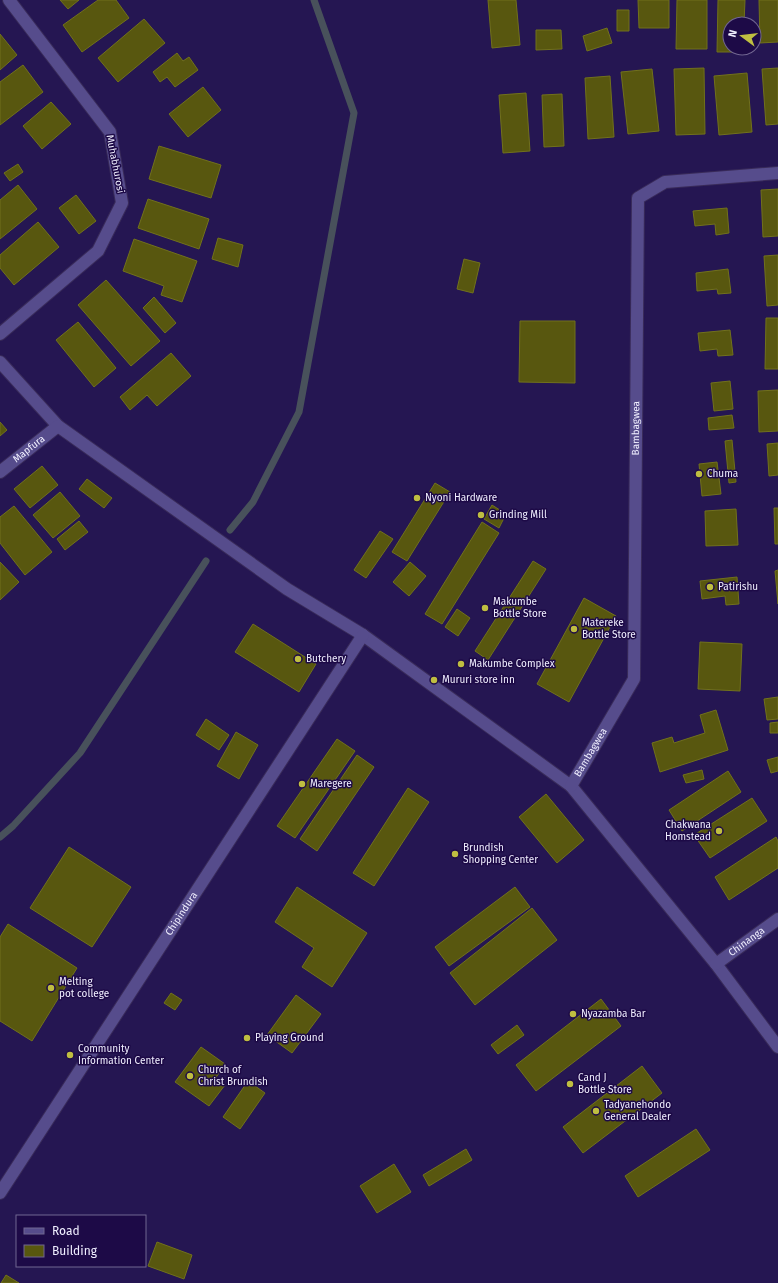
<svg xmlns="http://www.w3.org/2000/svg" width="778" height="1283" font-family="'Fira Sans',sans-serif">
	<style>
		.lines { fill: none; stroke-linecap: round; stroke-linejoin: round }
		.stream { stroke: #48515b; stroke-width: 7 }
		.building { fill: #58570f; stroke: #71711c }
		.street-casing { stroke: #392b5a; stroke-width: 14 }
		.street { stroke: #564c8c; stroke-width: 12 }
		.poi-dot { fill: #bfbe41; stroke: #1d0a47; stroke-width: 1.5 }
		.labels { text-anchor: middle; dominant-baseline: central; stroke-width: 3; stroke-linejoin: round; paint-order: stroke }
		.street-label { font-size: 10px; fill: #f0efff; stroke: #1d0a47 }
		.poi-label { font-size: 10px; fill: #f0efff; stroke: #1d0a47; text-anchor: start }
	</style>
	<rect width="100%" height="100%" fill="#251652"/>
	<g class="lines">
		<!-- stream -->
		<path class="stream" d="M230,530L253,502L299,412L354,113L314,0
			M0,837L13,826L80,753L206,561"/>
	</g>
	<!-- building -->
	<path class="building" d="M60,0H79L68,9Z
		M98,0H116L129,18L82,52L63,25Z
		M488,0H516L520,45L492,48Z
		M638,0H669V28H639Z
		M677,0H707V49H676Z
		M718,0H745L744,24H730V48H744V52H717Z
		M759,0H778V42L760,43Z
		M617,10H629V31H617Z
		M144,19L165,43L118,82L98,58Z
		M607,28L612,43L587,51L583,36Z
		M536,30H561L562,49L536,50Z
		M0,34L17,55L0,70Z
		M177,53L183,61L189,57L198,70L175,87L167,77L160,82L153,72Z
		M23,65L43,92L0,125V82Z
		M704,68L705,134L676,135L674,69Z
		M778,68V124L766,125L762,69Z
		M652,69L659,131L628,134L621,72Z
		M747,73L752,132L719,135L714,76Z
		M610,76L614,137L588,139L585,78Z
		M203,87L221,110L188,137L169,114Z
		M526,93L530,151L503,153L499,95Z
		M562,94L564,146L544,147L542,95Z
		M51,102L71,124L42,149L23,126Z
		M159,146L221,165L211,198L149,179Z
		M18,164L23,172L10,181L4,173Z
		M18,185L37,209L0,239V200Z
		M778,189V236L763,237L761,190Z
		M76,195L96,221L79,234L59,208Z
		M148,199L209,219L199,249L138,228Z
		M727,208L729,233L716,235L715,224L695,226L693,211Z
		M38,222L59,247L14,285L0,268V255Z
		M218,238L243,245L238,267L212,259Z
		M134,239L197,261L182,302L161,295L164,286L123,271Z
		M778,255V305L767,306L764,256Z
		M464,259L480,263L473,293L457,289Z
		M728,269L731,293L718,294L717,289L697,291L696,273Z
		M106,280L160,341L131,366L78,305Z
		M154,297L176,323L165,333L143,308Z
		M766,318H778V369H765Z
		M520,321H575V383L519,382Z
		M78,322L116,368L94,387L56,340Z
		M730,330L733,355L718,356L717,349L700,351L698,333Z
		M171,353L191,376L157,406L147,395L130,410L120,397Z
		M730,381L733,409L714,411L711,383Z
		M778,390V431L759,432L758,391Z
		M732,415L734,428L709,430L708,418Z
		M0,422L7,430L0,436Z
		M732,440L736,482L729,483L725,441Z
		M778,443V475L769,476L767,444Z
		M717,462L721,494L702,496L699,464Z
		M42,466L58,485L30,508L14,489Z
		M87,479L112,498L104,508L79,489Z
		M435,483L450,492L407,561L392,552Z
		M60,492L80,516L53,538L33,515Z
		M492,505L506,514L499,528L484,519Z
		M14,506L52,552L25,575L0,543V517Z
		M774,508H778V544H775Z
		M736,509L738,545L706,546L705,511Z
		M79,521L88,532L65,550L57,539Z
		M482,522L499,533L442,624L425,614Z
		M380,531L393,539L366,578L354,570Z
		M533,561L546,569L488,660L475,651Z
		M0,562L19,582L0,600Z
		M410,562L426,576L409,596L393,582Z
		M778,570V604L775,571Z
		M737,577L739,604L726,605L725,596L702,599L700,581Z
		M584,598L616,616L569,702L537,684Z
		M457,609L470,618L458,636L445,627Z
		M253,624L316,664L299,692L235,652Z
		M700,642L742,644L740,691L698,689Z
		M778,697V719L767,720L764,699Z
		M716,710L728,750L660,772L652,743L672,737L674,743L705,733L700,715Z
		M206,719L229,735L219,750L196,735Z
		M778,722V733H770V723Z
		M236,732L258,745L239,779L217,766Z
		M337,739L355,751L295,838L277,826Z
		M357,755L374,767L317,851L300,839Z
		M778,757V771L771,773L767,760Z
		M702,770L704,779L686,783L683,775Z
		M728,771L741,792L682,831L669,810Z
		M408,788L429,802L374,886L353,873Z
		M546,794L584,840L557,863L519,817Z
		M752,798L767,821L710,858L694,835Z
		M776,837L778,841V868L729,900L715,877Z
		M69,847L131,887L92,947L30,908Z
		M297,887L367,933L332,987L302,967L314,948L275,922Z
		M515,887L530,907L449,966L435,947Z
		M532,908L557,940L475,1005L450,973Z
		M8,924L77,968L32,1041L0,1021V937Z
		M171,993L182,1000L175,1010L164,1003Z
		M296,995L321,1014L292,1053L267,1035Z
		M601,999L621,1026L536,1091L516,1065Z
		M517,1025L524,1035L498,1054L491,1045Z
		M201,1047L225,1064L215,1079L225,1085L209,1106L175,1082Z
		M642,1066L662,1093L583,1153L563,1127Z
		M248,1081L265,1093L240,1129L223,1117Z
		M696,1129L710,1150L638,1197L625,1176Z
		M466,1149L472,1160L429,1186L423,1175Z
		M394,1164L411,1192L377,1213L360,1186Z
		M157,1242L192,1255L184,1279L148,1266Z
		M6,1275L19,1283H1Z"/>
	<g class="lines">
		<defs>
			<g id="street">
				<path d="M0,334L98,251L122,203L110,132L9,0"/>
				<path d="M0,362L58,426L287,589L363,635L571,786L716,964L778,1047"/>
				<path id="s1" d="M0,472L58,426"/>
				<path id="s2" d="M571,786L634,679L638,198L665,182L778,173"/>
				<path id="s3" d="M716,964L778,919"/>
				<path id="s4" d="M0,1193L363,635"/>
			</g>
		</defs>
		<!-- street casing -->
		<use href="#street" class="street-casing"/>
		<!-- street -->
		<use href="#street" class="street"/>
	</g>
	<!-- markers -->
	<g class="poi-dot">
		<circle cx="699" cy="474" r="4"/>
		<circle cx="417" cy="498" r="4"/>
		<circle cx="481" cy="515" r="4"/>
		<circle cx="710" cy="587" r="4"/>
		<circle cx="485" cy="608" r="4"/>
		<circle cx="574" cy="629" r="4"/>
		<circle cx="298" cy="659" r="4"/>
		<circle cx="461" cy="664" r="4"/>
		<circle cx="434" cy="680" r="4"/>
		<circle cx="302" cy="784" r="4"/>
		<circle cx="719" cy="831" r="4"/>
		<circle cx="455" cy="854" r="4"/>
		<circle cx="51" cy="988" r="4"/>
		<circle cx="573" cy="1014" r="4"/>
		<circle cx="247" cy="1038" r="4"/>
		<circle cx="70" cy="1055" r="4"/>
		<circle cx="190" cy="1076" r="4"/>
		<circle cx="570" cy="1084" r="4"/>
		<circle cx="596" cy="1111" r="4"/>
	</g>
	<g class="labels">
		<!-- street labels -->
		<g class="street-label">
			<text transform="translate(115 164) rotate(79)">Muhabhurosi</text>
			<text stroke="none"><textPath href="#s2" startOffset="375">Bambagwea</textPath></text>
			<text stroke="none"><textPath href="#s1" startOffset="37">Mapfura</textPath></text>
			<text stroke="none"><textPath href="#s2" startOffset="39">Bambagwea</textPath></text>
			<text stroke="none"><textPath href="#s4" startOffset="333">Chipindura</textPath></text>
			<text stroke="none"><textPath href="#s3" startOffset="38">Chinanga</textPath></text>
		</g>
		<!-- poi labels -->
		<g class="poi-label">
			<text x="707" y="474">Chuma</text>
			<text x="425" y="498">Nyoni Hardware</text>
			<text x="489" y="515">Grinding Mill</text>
			<text x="718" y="587">Patirishu</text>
			<text x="493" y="602">Makumbe<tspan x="493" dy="12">Bottle Store</tspan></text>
			<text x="582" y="623">Matereke<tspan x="582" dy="12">Bottle Store</tspan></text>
			<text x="306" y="659">Butchery</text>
			<text x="469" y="664">Makumbe Complex</text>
			<text x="442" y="680">Mururi store inn</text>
			<text x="310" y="784">Maregere</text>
			<text x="711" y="825" text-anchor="end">Chakwana<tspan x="711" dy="12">Homstead</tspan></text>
			<text x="463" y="848">Brundish<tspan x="463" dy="12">Shopping Center</tspan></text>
			<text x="59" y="982">Melting<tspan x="59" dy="12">pot college</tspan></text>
			<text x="581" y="1014">Nyazamba Bar</text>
			<text x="255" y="1038">Playing Ground</text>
			<text x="78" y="1049">Community<tspan x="78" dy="12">Information Center</tspan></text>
			<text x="198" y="1070">Church of<tspan x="198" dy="12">Christ Brundish</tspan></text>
			<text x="578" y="1078">Cand J<tspan x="578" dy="12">Bottle Store</tspan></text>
			<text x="604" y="1105">Tadyanehondo<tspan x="604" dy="12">General Dealer</tspan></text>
		</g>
	</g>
	<!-- legend -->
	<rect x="16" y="1215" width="130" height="52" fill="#1d0a47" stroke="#716691"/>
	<rect x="24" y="1228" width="20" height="6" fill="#564c8c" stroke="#716691"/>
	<text x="52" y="1235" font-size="12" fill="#f0efff">Road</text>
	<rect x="24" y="1245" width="20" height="12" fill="#58570f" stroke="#716691"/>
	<text x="52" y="1255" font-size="12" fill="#f0efff">Building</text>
	<!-- north arrow -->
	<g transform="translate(742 36) rotate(285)"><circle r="19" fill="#1d0a47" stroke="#716691"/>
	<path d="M0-3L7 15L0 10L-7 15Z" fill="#bfbe41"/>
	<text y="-6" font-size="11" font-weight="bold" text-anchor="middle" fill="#f0efff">N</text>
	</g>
</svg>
